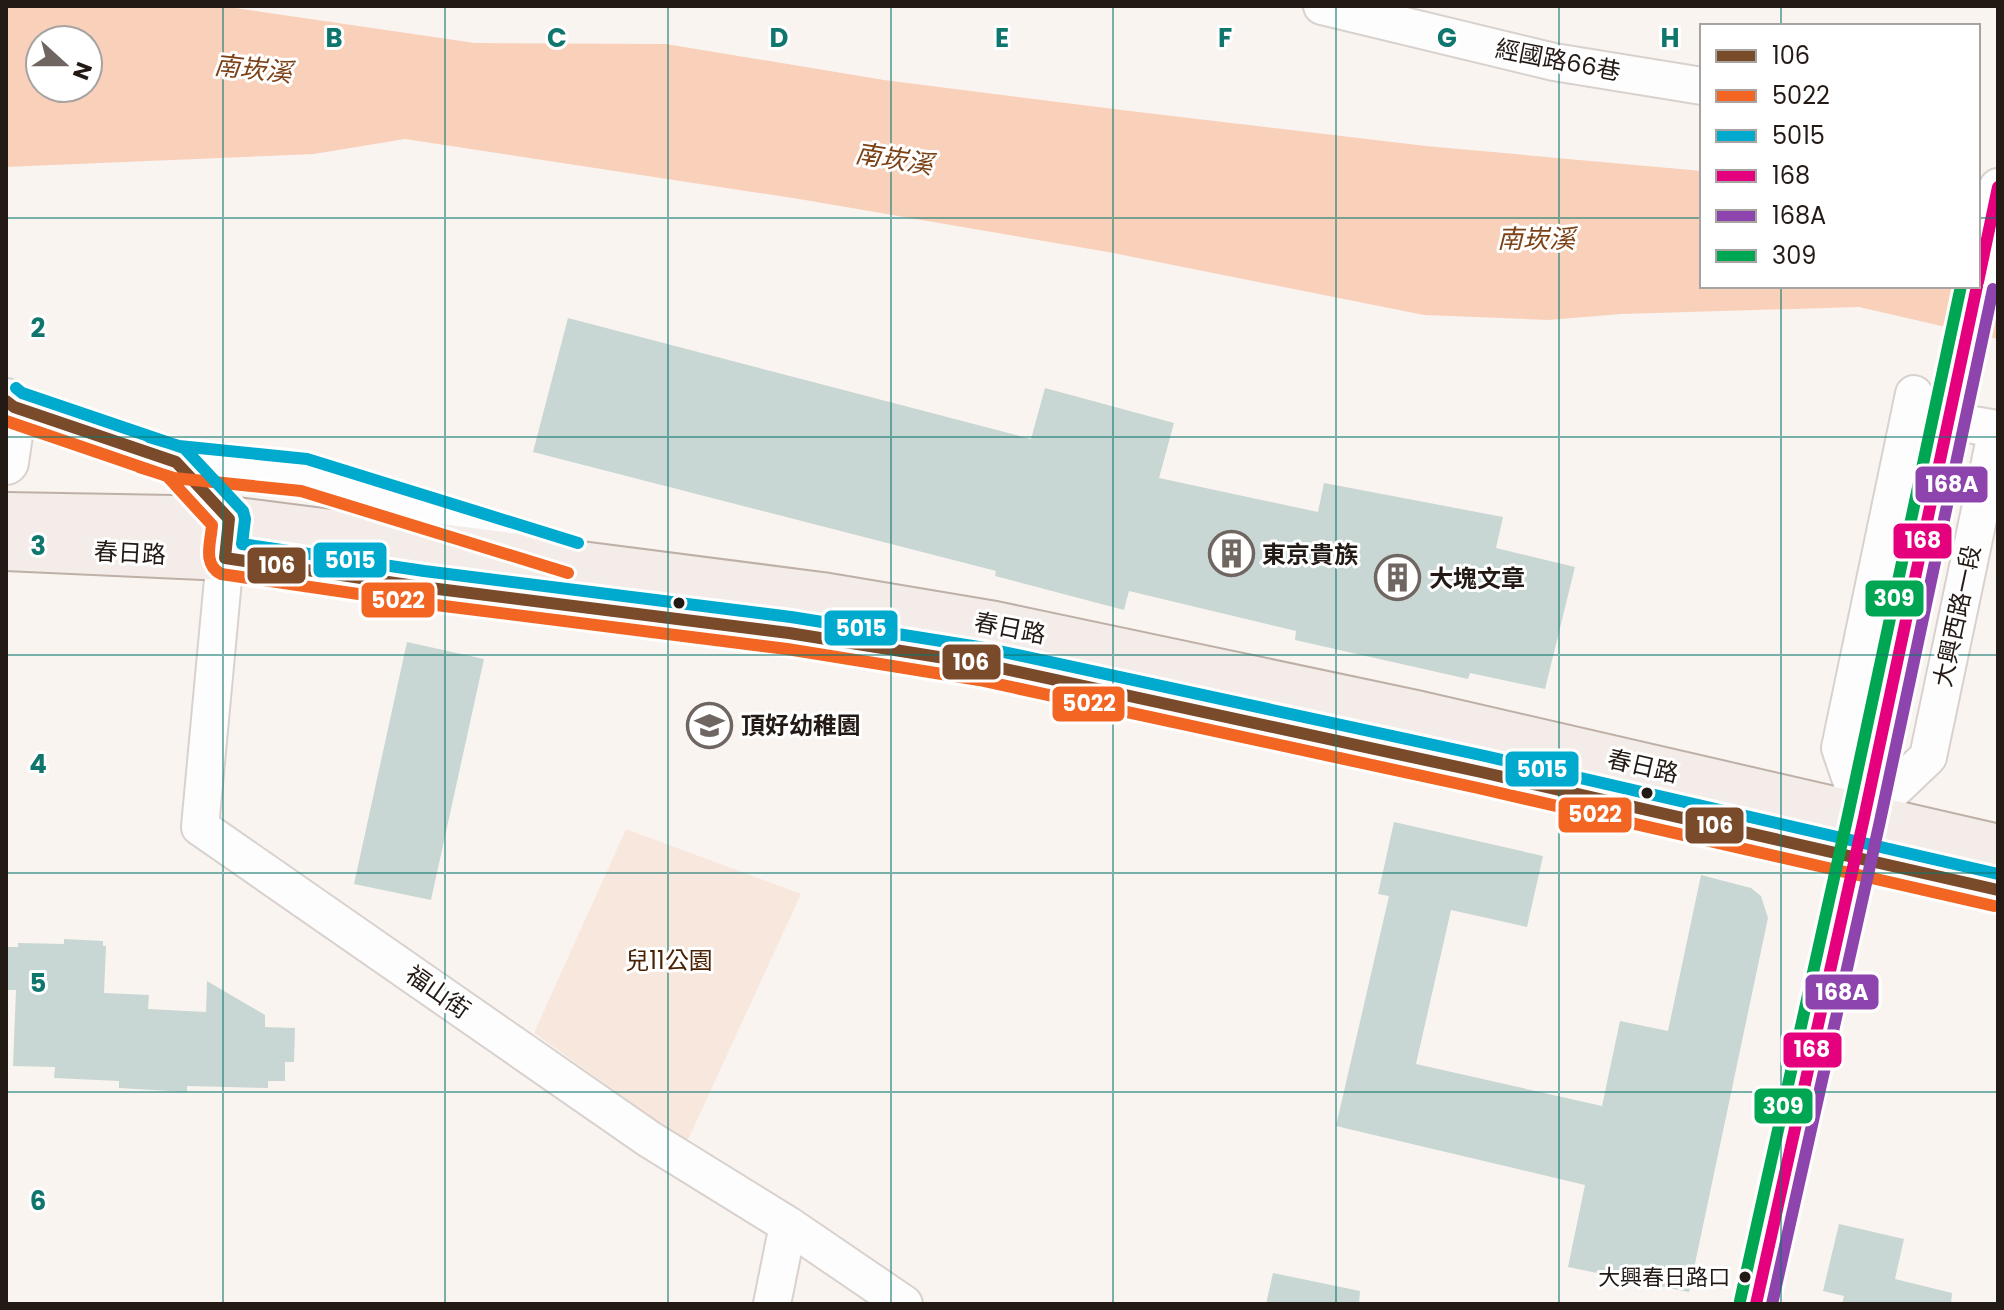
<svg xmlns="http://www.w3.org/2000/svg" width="2004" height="1310" font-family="Poppins,'Noto Sans TC',sans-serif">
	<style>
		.green { fill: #f8e7dd }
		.water { fill: #f9d1ba; fill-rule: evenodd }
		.building { fill: #c8d7d3 }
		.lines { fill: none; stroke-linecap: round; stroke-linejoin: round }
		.street-casing { stroke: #d9d1cd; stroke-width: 40 }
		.secondary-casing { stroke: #d9d1cd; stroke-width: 48 }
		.primary-casing { stroke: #bfb0a7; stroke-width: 48 }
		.street { stroke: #fefdfd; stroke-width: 36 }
		.secondary { stroke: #fefdfd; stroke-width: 44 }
		.primary { stroke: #f3ece8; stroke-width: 44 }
		.street-bridge-casing { stroke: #d9d1cd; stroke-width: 40; stroke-linecap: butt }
		.street-bridge { stroke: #fefdfd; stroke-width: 36 }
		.bus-1-casing { stroke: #fff; stroke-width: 18 }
		.bus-2-casing { stroke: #fff; stroke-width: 18 }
		.bus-3-casing { stroke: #fff; stroke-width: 18 }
		.bus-4-casing { stroke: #fff; stroke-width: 18 }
		.bus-5-casing { stroke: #fff; stroke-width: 18 }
		.bus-6-casing { stroke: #fff; stroke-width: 18 }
		.bus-1 { stroke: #7a4b2a; stroke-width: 12 }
		.bus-2 { stroke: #f26522; stroke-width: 12 }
		.bus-3 { stroke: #00a9ce; stroke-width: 12 }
		.bus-4 { stroke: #e5007d; stroke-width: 12 }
		.bus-5 { stroke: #8e44ad; stroke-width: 12 }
		.bus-6 { stroke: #00a651; stroke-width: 12 }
		.grid { fill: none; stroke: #0f766e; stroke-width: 2; stroke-opacity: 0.55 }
		.bus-dot { fill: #241a15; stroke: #fff; stroke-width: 3 }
		.labels { text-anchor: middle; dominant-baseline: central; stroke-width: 6; stroke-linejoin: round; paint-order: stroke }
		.bus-label { font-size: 22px; fill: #241a15; stroke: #fff; text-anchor: end }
		.street-label { font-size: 24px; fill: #241a15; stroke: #fff }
		.poi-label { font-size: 24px; font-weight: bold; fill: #241a15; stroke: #fff; text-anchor: start }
		.park-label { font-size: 24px; fill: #4a2102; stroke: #fff }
		.water-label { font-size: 26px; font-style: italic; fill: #7d4116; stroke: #fff }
		.grid-label { font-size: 26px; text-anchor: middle; font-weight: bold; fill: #0f766e; stroke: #fff; stroke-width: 6; stroke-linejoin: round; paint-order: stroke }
		.line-badge { stroke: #fff; stroke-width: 3 }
		.badge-label { font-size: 22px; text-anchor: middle; font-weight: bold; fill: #fff }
	</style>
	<rect width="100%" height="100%" fill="#faf4f1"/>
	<!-- green -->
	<path class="green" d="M626,829L801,894L687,1142L534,1033Z"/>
	<!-- water -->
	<path class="water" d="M6,6H221L475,43L666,44L884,80L1130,111L1426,146L1702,171V286H1978L1998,208V339L1859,307L1622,314L1548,320L1424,315L1108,252L799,199L405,139L314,154L6,167ZM40,40H88V88H40Z"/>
	<!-- building -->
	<path class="building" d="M568,318L1031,439L1045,388L1174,423L1159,478L1318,512L1324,483L1503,517L1496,548L1575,567L1545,689L1470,673L1468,679L1295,640L1296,631L1129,591L1124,610L995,576L996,571L533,452Z
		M407,642L484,659L431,900L354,884Z
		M1394,822L1543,856L1527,927L1451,910L1416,1064L1602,1106L1620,1021L1668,1031L1701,875L1751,888L1761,896L1768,918L1689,1292L1568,1267L1585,1185L1336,1126L1389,896L1378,894Z
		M64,939L103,941V946H106L104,993L149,995L148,1009L206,1012L207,981L265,1015V1027L295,1028L294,1062H285V1081H268V1088L187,1086V1092L119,1088V1081L54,1078L55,1067L13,1066L16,990H6L8,947H18V943L64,944Z
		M1839,1224L1904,1239L1895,1279L1952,1293L1951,1304H1842L1844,1296L1823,1291Z
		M1273,1273L1360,1291L1359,1304H1266Z"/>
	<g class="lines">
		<defs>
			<path id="street" d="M1322,6L1554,62L1702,86
				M1978,282L1998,187
				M1910,414L1997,429L1928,757L1864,818L1840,748L1914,394
				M225,558L200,827L649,1139L788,1225L904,1304
				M772,1304L788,1225
				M1756,1304L1861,833"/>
			<path id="secondary" d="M6,401L14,407L176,462L229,519L226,550
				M6,462L14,407
				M176,462L304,475L538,547"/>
			<path id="primary" d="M6,515L229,519L822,595L995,624L1416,713L1998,847
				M6,548L225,558L422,587L789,633L982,664L1481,772L1998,890"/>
		</defs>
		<!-- street casing -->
		<use href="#street" class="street-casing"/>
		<!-- secondary casing -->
		<use href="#secondary" class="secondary-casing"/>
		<!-- primary casing -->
		<use href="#primary" class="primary-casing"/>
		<!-- street -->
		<use href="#street" class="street"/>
		<!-- secondary -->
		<use href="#secondary" class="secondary"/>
		<!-- primary -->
		<use href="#primary" class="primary"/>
		<defs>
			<path id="street-bridge" d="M1877,759L1977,286"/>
		</defs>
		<!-- street-bridge casing -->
		<use href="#street-bridge" class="street-bridge-casing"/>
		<!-- street-bridge -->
		<use href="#street-bridge" class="street-bridge"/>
		<defs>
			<path id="bus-1" d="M6,401L14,407L176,462L229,519L225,558L422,587L789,633L982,664L1481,772L1998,890"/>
			<path id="bus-2" d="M6,421L167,476L212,525C211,542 202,564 221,574L420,603L787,649L979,680L1478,788L1994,906
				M139,467L174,478L301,491L568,573"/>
			<path id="bus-3" d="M16,388L22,393L184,448L243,511L245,519L242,544L424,571L791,617L985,648L1485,756L1998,874
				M149,437L179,446L307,459L578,543"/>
			<path id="bus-4" d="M1978,282L1998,187
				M1756,1304L1864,818L1977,286"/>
			<path id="bus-5" d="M1772,1304L1880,821L1993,289"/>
			<path id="bus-6" d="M1740,1301L1848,815L1961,286"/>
		</defs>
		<!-- bus-1 casing -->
		<use href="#bus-1" class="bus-1-casing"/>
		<!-- bus-2 casing -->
		<use href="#bus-2" class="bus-2-casing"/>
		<!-- bus-3 casing -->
		<use href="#bus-3" class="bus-3-casing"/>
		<!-- bus-4 casing -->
		<use href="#bus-4" class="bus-4-casing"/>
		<!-- bus-5 casing -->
		<use href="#bus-5" class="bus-5-casing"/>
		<!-- bus-6 casing -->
		<use href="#bus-6" class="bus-6-casing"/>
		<!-- bus-1 -->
		<use href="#bus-1" class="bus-1"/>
		<!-- bus-2 -->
		<use href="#bus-2" class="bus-2"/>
		<!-- bus-3 -->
		<use href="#bus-3" class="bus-3"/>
		<!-- bus-4 -->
		<use href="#bus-4" class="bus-4"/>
		<!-- bus-5 -->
		<use href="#bus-5" class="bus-5"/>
		<!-- bus-6 -->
		<use href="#bus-6" class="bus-6"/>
	</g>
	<!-- grid -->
	<path class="grid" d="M223,6V1304M445,6V1304M668,6V1304M891,6V1304M1113,6V1304M1336,6V1304M1559,6V1304M1781,6V26M6,218H1702M1978,218H1998M1781,286V1304M6,437H1998M6,655H1998M6,873H1998M6,1092H1998"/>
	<!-- icons -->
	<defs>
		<symbol id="building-ring" viewBox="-11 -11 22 22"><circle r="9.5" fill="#fff" stroke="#6f6662" stroke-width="1.5"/><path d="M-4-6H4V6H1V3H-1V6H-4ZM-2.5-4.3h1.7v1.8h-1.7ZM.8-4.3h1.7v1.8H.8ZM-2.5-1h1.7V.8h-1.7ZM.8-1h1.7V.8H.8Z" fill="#6f6662"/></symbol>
		<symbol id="school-ring" viewBox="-11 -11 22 22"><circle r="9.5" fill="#fff" stroke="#6f6662" stroke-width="1.5"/><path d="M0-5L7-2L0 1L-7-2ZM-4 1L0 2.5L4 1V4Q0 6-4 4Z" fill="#6f6662"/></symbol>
	</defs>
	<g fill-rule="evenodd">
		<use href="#building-ring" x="1206" y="528" width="51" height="51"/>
		<use href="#building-ring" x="1372" y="552" width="51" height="51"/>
		<use href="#school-ring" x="684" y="700" width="51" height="51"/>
	</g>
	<!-- markers -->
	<g class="bus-dot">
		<circle cx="679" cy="603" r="7"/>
		<circle cx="1647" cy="793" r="7"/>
		<circle cx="1745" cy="1277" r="7"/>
	</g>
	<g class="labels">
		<!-- bus labels -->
		<g class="bus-label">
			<text x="1730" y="1277">大興春日路口</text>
		</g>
		<!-- street labels -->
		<g class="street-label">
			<text transform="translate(1558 60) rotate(11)">經國路66巷</text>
			<text transform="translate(130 553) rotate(3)">春日路</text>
			<text transform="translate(1957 616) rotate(-78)">大興西路一段</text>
			<text transform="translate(1010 628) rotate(11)">春日路</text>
			<text transform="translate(1643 766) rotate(13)">春日路</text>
			<text transform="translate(438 992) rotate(35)">福山街</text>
		</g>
		<!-- poi labels -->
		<g class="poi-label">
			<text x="1262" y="554">東京貴族</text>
			<text x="1429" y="578">大塊文章</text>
			<text x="741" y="725">頂好幼稚園</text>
		</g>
		<!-- park labels -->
		<g class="park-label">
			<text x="669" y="960">兒11公園</text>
		</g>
		<!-- water labels -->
		<g class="water-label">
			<text transform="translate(253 69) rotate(6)">南崁溪</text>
			<text transform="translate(894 159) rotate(9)">南崁溪</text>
			<text x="1536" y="239">南崁溪</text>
		</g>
	</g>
	<g class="grid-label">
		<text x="334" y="47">B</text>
		<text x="557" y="47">C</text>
		<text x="779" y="47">D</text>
		<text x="1002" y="47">E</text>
		<text x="1225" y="47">F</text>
		<text x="1447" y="47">G</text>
		<text x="1670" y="47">H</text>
		<text x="38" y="337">2</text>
		<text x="38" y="555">3</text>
		<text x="38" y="773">4</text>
		<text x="38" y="992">5</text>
		<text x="38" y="1210">6</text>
	</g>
	<g class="line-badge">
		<rect x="1914" y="465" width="75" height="39" rx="8" fill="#8e44ad"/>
		<rect x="1892" y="522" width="61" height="38" rx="8" fill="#e5007d"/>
		<rect x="312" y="541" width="76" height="38" rx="8" fill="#00a9ce"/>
		<rect x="246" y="546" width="61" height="39" rx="8" fill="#7a4b2a"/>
		<rect x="1864" y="579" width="61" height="39" rx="8" fill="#00a651"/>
		<rect x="360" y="581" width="76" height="38" rx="8" fill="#f26522"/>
		<rect x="823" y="609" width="76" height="38" rx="8" fill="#00a9ce"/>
		<rect x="941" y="643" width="61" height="38" rx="8" fill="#7a4b2a"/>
		<rect x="1051" y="685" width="75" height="38" rx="8" fill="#f26522"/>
		<rect x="1504" y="750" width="76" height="38" rx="8" fill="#00a9ce"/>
		<rect x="1557" y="796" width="76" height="38" rx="8" fill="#f26522"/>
		<rect x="1684" y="806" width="61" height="39" rx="8" fill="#7a4b2a"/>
		<rect x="1804" y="973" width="76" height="38" rx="8" fill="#8e44ad"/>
		<rect x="1782" y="1031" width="61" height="38" rx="8" fill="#e5007d"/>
		<rect x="1753" y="1087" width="61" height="38" rx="8" fill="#00a651"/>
	</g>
	<g class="badge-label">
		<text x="1952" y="492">168A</text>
		<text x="1923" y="548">168</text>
		<text x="350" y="568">5015</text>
		<text x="277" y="573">106</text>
		<text x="1894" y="606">309</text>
		<text x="398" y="608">5022</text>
		<text x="861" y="636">5015</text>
		<text x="971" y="670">106</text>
		<text x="1089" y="711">5022</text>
		<text x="1542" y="777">5015</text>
		<text x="1595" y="822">5022</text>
		<text x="1715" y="833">106</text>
		<text x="1842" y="1000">168A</text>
		<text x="1812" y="1057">168</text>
		<text x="1783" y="1114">309</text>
	</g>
	<!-- border -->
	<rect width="2004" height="1310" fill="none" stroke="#241a15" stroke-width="16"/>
	<!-- legend -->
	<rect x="1700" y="24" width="280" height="264" fill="#ffffff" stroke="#a7a3a1" stroke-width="2"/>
	<rect x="1716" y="50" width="40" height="12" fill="#7a4b2a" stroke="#a7a3a1" stroke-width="2"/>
	<text x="1772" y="64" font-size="24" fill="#241a15">106</text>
	<rect x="1716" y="90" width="40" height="12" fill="#f26522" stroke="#a7a3a1" stroke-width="2"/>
	<text x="1772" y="104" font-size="24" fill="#241a15">5022</text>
	<rect x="1716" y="130" width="40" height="12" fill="#00a9ce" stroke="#a7a3a1" stroke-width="2"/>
	<text x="1772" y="144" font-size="24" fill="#241a15">5015</text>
	<rect x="1716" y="170" width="40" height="12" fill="#e5007d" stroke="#a7a3a1" stroke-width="2"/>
	<text x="1772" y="184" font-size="24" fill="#241a15">168</text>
	<rect x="1716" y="210" width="40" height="12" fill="#8e44ad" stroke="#a7a3a1" stroke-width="2"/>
	<text x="1772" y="224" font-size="24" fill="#241a15">168A</text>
	<rect x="1716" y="250" width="40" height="12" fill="#00a651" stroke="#a7a3a1" stroke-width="2"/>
	<text x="1772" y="264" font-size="24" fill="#241a15">309</text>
	<!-- north arrow -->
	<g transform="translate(64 64) rotate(111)"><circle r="38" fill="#ffffff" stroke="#a7a3a1" stroke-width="2"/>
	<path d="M0-6L14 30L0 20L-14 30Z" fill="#6f6662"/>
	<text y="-12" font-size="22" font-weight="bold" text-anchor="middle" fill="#241a15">N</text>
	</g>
</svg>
